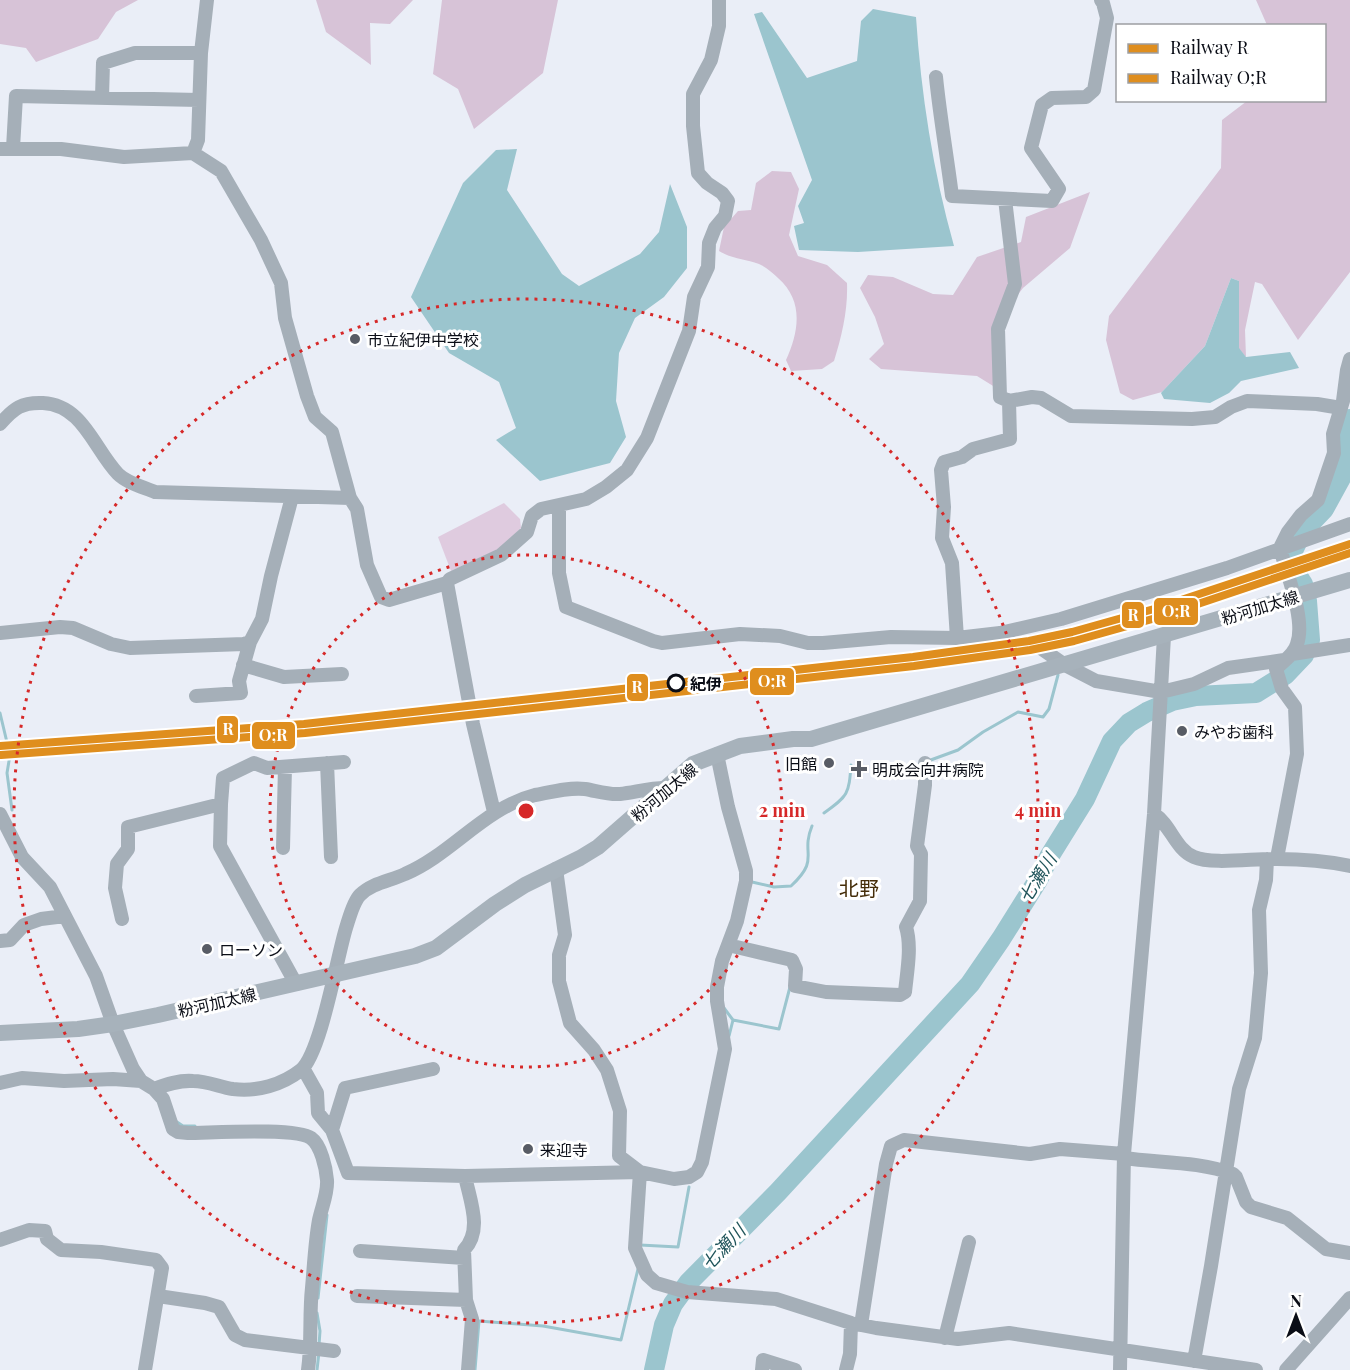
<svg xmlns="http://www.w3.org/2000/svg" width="1350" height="1370" font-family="'Playfair Display','Noto Sans JP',serif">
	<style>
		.green { fill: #dfcbdf }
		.forest { fill: #d7c3d7 }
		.water { fill: #9bc5ce }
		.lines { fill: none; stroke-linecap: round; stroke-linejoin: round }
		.stream { stroke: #9bc5ce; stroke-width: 3 }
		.river { stroke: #9bc5ce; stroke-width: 20 }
		.minor { stroke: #a5afb8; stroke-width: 14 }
		.major { stroke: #a7b2bb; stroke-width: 16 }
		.rail-1-casing { stroke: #fff; stroke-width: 12 }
		.rail-2-casing { stroke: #fff; stroke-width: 12 }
		.rail-1 { stroke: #df8e1e; stroke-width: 8 }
		.rail-2 { stroke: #df8e1e; stroke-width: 8 }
		.ring { fill: none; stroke: #d62828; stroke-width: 3; stroke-dasharray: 3 6 }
		.poi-dot { fill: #585c65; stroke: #fff; stroke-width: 2 }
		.stop-dot { fill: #fff; stroke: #0a0d16; stroke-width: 3 }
		.labels { text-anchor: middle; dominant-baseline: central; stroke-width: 6; stroke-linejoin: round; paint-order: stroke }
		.poi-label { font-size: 16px; fill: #0a0d16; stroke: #fff; text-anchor: start }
		.street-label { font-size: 16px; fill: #0a0d16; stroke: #fff }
		.stop-label { font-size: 16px; font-weight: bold; fill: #0a0d16; stroke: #fff; text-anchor: start }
		.water-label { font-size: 18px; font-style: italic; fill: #21555b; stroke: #fff }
		.quarter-label { font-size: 20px; fill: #452d09; stroke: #fff }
		.centre { fill: #d62828; stroke: #fff; stroke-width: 3 }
		.ring-label { font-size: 18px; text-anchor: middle; font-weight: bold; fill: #d62828; stroke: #fff; stroke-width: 6; stroke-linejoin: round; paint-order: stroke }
		.line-badge { stroke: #fff; stroke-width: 2 }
		.badge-label { font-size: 16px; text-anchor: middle; font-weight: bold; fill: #fff }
	</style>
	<rect width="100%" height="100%" fill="#eaeef7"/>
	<!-- green -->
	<path class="green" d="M504,503L520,519L521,528L499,549L451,571L438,537Z"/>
	<!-- forest -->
	<path class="forest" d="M0,0H138L116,12L98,39L36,62L26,48L0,44Z
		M316,0H413L390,24L370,23L371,65L326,32Z
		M442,0H558L543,73L474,129L458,89L433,74Z
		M1256,0H1350V272L1298,340L1262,284L1255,282L1245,330L1246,357L1238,348L1239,281L1231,278L1205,346L1162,392L1133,400L1120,393L1106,340L1109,316L1221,168L1222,120L1247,101L1324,100V26L1267,25Z
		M772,171L791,172L799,189L789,235L798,256L827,265L847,283C848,310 842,335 834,361L822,369L791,371L786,360C799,331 804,301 778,278C773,273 766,267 759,264C745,259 732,259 719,251L724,227L738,211L751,210L756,183Z
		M1090,192L1070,248L1023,288L995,324L998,389L977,376L881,369L869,359L884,344L875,317L860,288L868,275L893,277L933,294L953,295L977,257L1021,242L1026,217Z"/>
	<!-- water -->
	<path class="water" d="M873,9L916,17C921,94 933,171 954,246L858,252L799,250L794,226L804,223L798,206L812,180L754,14L762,12L807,78L857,61L861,21Z
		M517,149L507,190L562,274L579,286L640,254L659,232L670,184L687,227V268L664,297L635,318L619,353L616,401L626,437L610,463L540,481L496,440L516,428L499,382L449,353L411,297L463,183L496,150Z
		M1231,278L1239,281V348L1246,357L1290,352L1299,368L1241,381L1229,393L1210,403L1164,399L1161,393L1205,346Z"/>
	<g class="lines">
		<!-- stream -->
		<path class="stream" d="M0,713L10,755L7,773L12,810
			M928,761L958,750L983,732L1018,712L1043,717L1049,709L1058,675
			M824,813C848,796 849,794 851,765
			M752,882L774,887L791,886C821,858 800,855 812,826
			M724,1008L733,1020
			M729,1036L733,1020L779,1029L790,987
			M177,1122L183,1126H195
			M640,1245L678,1247L689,1187
			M318,1298L327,1215
			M317,1313L320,1331L319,1345
			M317,1370L319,1352
			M475,1370L479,1321L543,1326L621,1340L638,1269"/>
		<!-- river -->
		<path class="river" d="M654,1370L664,1325L673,1304L689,1282L778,1192L970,984L1001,939L1038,880L1049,857L1085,799L1112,741L1129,723L1147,712L1172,701L1196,696L1256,693L1285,675L1304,655L1310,640L1307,601L1303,584L1296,573L1292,553L1302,532L1324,509L1341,478L1347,450L1346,434L1350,419"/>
		<!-- minor -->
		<path class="minor" d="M936,77C940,117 947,156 952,196L1052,201L1059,189L1031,148L1042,105L1052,98L1086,97L1094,90L1107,18L1103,3L1101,0
			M102,97L103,63L135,53H201
			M13,148L16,96L199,100
			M0,149H61L124,157L193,153L221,171L261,240L281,283L285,318L307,396L315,417L332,432L350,498L357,509L367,565L381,597L389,600L447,583L450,579L501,555L527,532L532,516L541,509L586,499L606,487L627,470L647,438L689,331L694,297L708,267L709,243L715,228L725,216L728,201L722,193L707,183L698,173L693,126V94L711,60L719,26V0
			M193,153L198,140L201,53L207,0
			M1005,199L1015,284L998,329L1000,397L1009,401L1032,397L1041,398L1071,416L1192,419L1215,417L1231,407L1247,401L1317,404L1341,408
			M0,424C14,408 22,402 43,403C83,405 94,449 118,474C127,483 143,487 155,492L350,498
			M559,506V573L566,607L653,641L662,643L740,634L780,636L808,643H823L891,637L957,638L1000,633L1061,619L1227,568L1350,524
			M447,583L473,724L494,812
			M0,633L60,627L73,628L111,644L130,648L244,644L250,642L262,619L271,576L292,497
			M957,638L952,563L942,538L944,507L941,470L944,462L962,457L973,449L1010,439L1009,401
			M1042,649L1065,665L1096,681L1161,692L1194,684L1228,668L1284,660
			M1292,654L1350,645
			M243,665L284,677L342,674
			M196,696L241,693L239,681L250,642
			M327,763L331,857
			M221,804L223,778L254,763L267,768L344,762
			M0,814L22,857L50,887L96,976L113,1024L133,1069L141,1081L154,1089L163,1099L173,1129L178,1132L188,1133C210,1133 296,1127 311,1138C321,1145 326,1168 327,1180C328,1193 322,1206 319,1220C315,1242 314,1266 312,1288C309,1316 312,1342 308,1370
			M1154,814C1171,825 1175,849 1194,857C1212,865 1256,858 1277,859C1301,859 1327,861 1350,866
			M283,848L285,767
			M1277,858L1297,754L1295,707L1282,689L1276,669C1283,661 1294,655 1297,644C1306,620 1286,572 1280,548L1288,532L1301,515L1318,500L1334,453L1333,434L1343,401L1347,370L1350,359
			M556,869L565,935L559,955V981L570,1023L594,1050L607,1070L620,1111L619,1156L640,1172
			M122,919L115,888L117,864L128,849V827L221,804L220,846L296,984
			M0,941L10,940L24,925L41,919L65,916
			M728,945L792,960L796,969L795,986L826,992L900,995L905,992C907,972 912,946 906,927L920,901L921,854L917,846L925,785V763
			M303,1068L317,1093L318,1113L332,1130L348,1173L465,1176L640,1172L674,1179L689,1177L697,1172L702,1162L725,1049L717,1001V987L722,961L737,921L746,881V871L728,807L717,754
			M0,1083L22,1078L64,1081L113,1079L141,1081
			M154,1089C167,1084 179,1080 193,1081C207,1081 220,1087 233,1089C257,1092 282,1085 301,1070C321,1053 337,957 346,928C349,919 353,902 360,895C372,883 390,881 405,874C452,854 484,808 535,795C551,792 569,787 585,789C597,791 608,795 620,794C636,792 650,788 665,788
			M332,1130L345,1088L433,1069
			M1124,1158C1159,1163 1199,1161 1233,1174L1236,1177L1246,1202L1251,1207L1287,1218L1326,1249L1350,1253
			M640,1172L635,1248L647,1275L656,1283L687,1292L776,1299L851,1323L876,1328L958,1339L1009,1333L1256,1370
			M465,1176C470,1201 483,1230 464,1250L466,1300L472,1319L468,1370
			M0,1240L29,1230L45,1231L47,1239L61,1250L101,1252L156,1260L162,1268L145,1370
			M360,1251L464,1258
			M158,1296L205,1303L219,1307L235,1335L245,1340L334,1351
			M357,1296L466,1300
			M861,1325L886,1164L891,1146L904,1140L1030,1154L1060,1149L1124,1154
			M945,1338L969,1242
			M1194,1361L1211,1266L1239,1089L1255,1038L1261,973L1259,910L1266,880L1267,859
			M762,1370L763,1360L795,1370
			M846,1370L850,1354L851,1323
			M1120,1370L1124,1154L1154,814L1164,636
			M1286,1370L1350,1298"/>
		<!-- major -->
		<path class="major" d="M0,1033L78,1029L113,1024L158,1015L415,956L436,948L495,904L525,885L580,858L598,847L693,764L740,746L793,739H811L1350,580"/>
		<defs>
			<path id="rail-1" d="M0,746L304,724L913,657L1029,641L1072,632L1154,609L1350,544"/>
			<path id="rail-2" d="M1,755L305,733L914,666L1030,650L1074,641L1156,618L1350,553"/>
		</defs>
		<!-- rail-1 casing -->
		<use href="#rail-1" class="rail-1-casing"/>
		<!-- rail-2 casing -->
		<use href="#rail-2" class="rail-2-casing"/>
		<!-- rail-1 -->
		<use href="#rail-1" class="rail-1"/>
		<!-- rail-2 -->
		<use href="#rail-2" class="rail-2"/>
	</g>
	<!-- distance rings -->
	<g class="ring">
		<circle cx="526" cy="811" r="256"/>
		<circle cx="526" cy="811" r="512"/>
	</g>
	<!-- markers -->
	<g class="poi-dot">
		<circle cx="355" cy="339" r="6"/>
		<circle cx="1182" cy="731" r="6"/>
		<circle cx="829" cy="763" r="6"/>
		<path d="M856 760h6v6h6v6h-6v6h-6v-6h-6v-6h6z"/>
		<circle cx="207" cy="949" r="6"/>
		<circle cx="528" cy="1149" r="6"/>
	</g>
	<circle class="stop-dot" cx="676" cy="683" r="8"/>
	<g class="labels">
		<!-- poi labels -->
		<g class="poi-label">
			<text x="367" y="339">市立紀伊中学校</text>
			<text x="1194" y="731">みやお歯科</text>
			<text x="817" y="763" text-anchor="end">旧館</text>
			<text x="872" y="769">明成会向井病院</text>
			<text x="219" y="949">ローソン</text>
			<text x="540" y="1149">来迎寺</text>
		</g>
		<!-- street labels -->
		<g class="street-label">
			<text transform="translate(1260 607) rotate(-17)">粉河加太線</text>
			<text transform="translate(664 792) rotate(-40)">粉河加太線</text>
			<text transform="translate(217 1002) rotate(-13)">粉河加太線</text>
		</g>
		<!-- stop labels -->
		<g class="stop-label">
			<text x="690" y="683">紀伊</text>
		</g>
		<!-- water labels -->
		<g class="water-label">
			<text transform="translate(1037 878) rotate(-58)">七瀬川</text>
			<text transform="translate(723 1247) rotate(-47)">七瀬川</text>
		</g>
		<!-- quarter labels -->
		<g class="quarter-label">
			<text x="859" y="887">北野</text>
		</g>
	</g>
	<circle cx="526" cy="811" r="9" class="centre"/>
	<g class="ring-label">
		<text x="782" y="817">2 min</text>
		<text x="1038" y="817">4 min</text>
	</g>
	<g class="line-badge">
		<rect x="1153" y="597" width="46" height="29" rx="6" fill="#df8e1e"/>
		<rect x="1121" y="601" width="24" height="28" rx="6" fill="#df8e1e"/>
		<rect x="749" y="667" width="46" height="29" rx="6" fill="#df8e1e"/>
		<rect x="626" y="673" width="23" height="29" rx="6" fill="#df8e1e"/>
		<rect x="216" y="715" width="23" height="29" rx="6" fill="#df8e1e"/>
		<rect x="251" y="721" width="45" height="29" rx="6" fill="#df8e1e"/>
	</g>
	<g class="badge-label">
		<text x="1176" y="617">O;R</text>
		<text x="1133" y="621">R</text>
		<text x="772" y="687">O;R</text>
		<text x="637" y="693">R</text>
		<text x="228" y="735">R</text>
		<text x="273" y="741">O;R</text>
	</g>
	<!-- legend -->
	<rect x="1116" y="24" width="210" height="78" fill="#ffffff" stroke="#9d9ea2" stroke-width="1.5"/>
	<rect x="1128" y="44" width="30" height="9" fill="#df8e1e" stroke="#9d9ea2" stroke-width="1.5"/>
	<text x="1170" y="54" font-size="18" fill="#0a0d16">Railway R</text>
	<rect x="1128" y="74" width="30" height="9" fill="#df8e1e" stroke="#9d9ea2" stroke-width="1.5"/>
	<text x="1170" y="84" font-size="18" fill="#0a0d16">Railway O;R</text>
	<!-- north arrow -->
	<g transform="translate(1296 1316)" stroke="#ffffff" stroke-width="4.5" paint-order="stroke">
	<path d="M0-4.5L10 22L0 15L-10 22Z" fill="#0a0d16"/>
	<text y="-9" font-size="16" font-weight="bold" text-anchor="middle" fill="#0a0d16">N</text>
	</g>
</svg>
